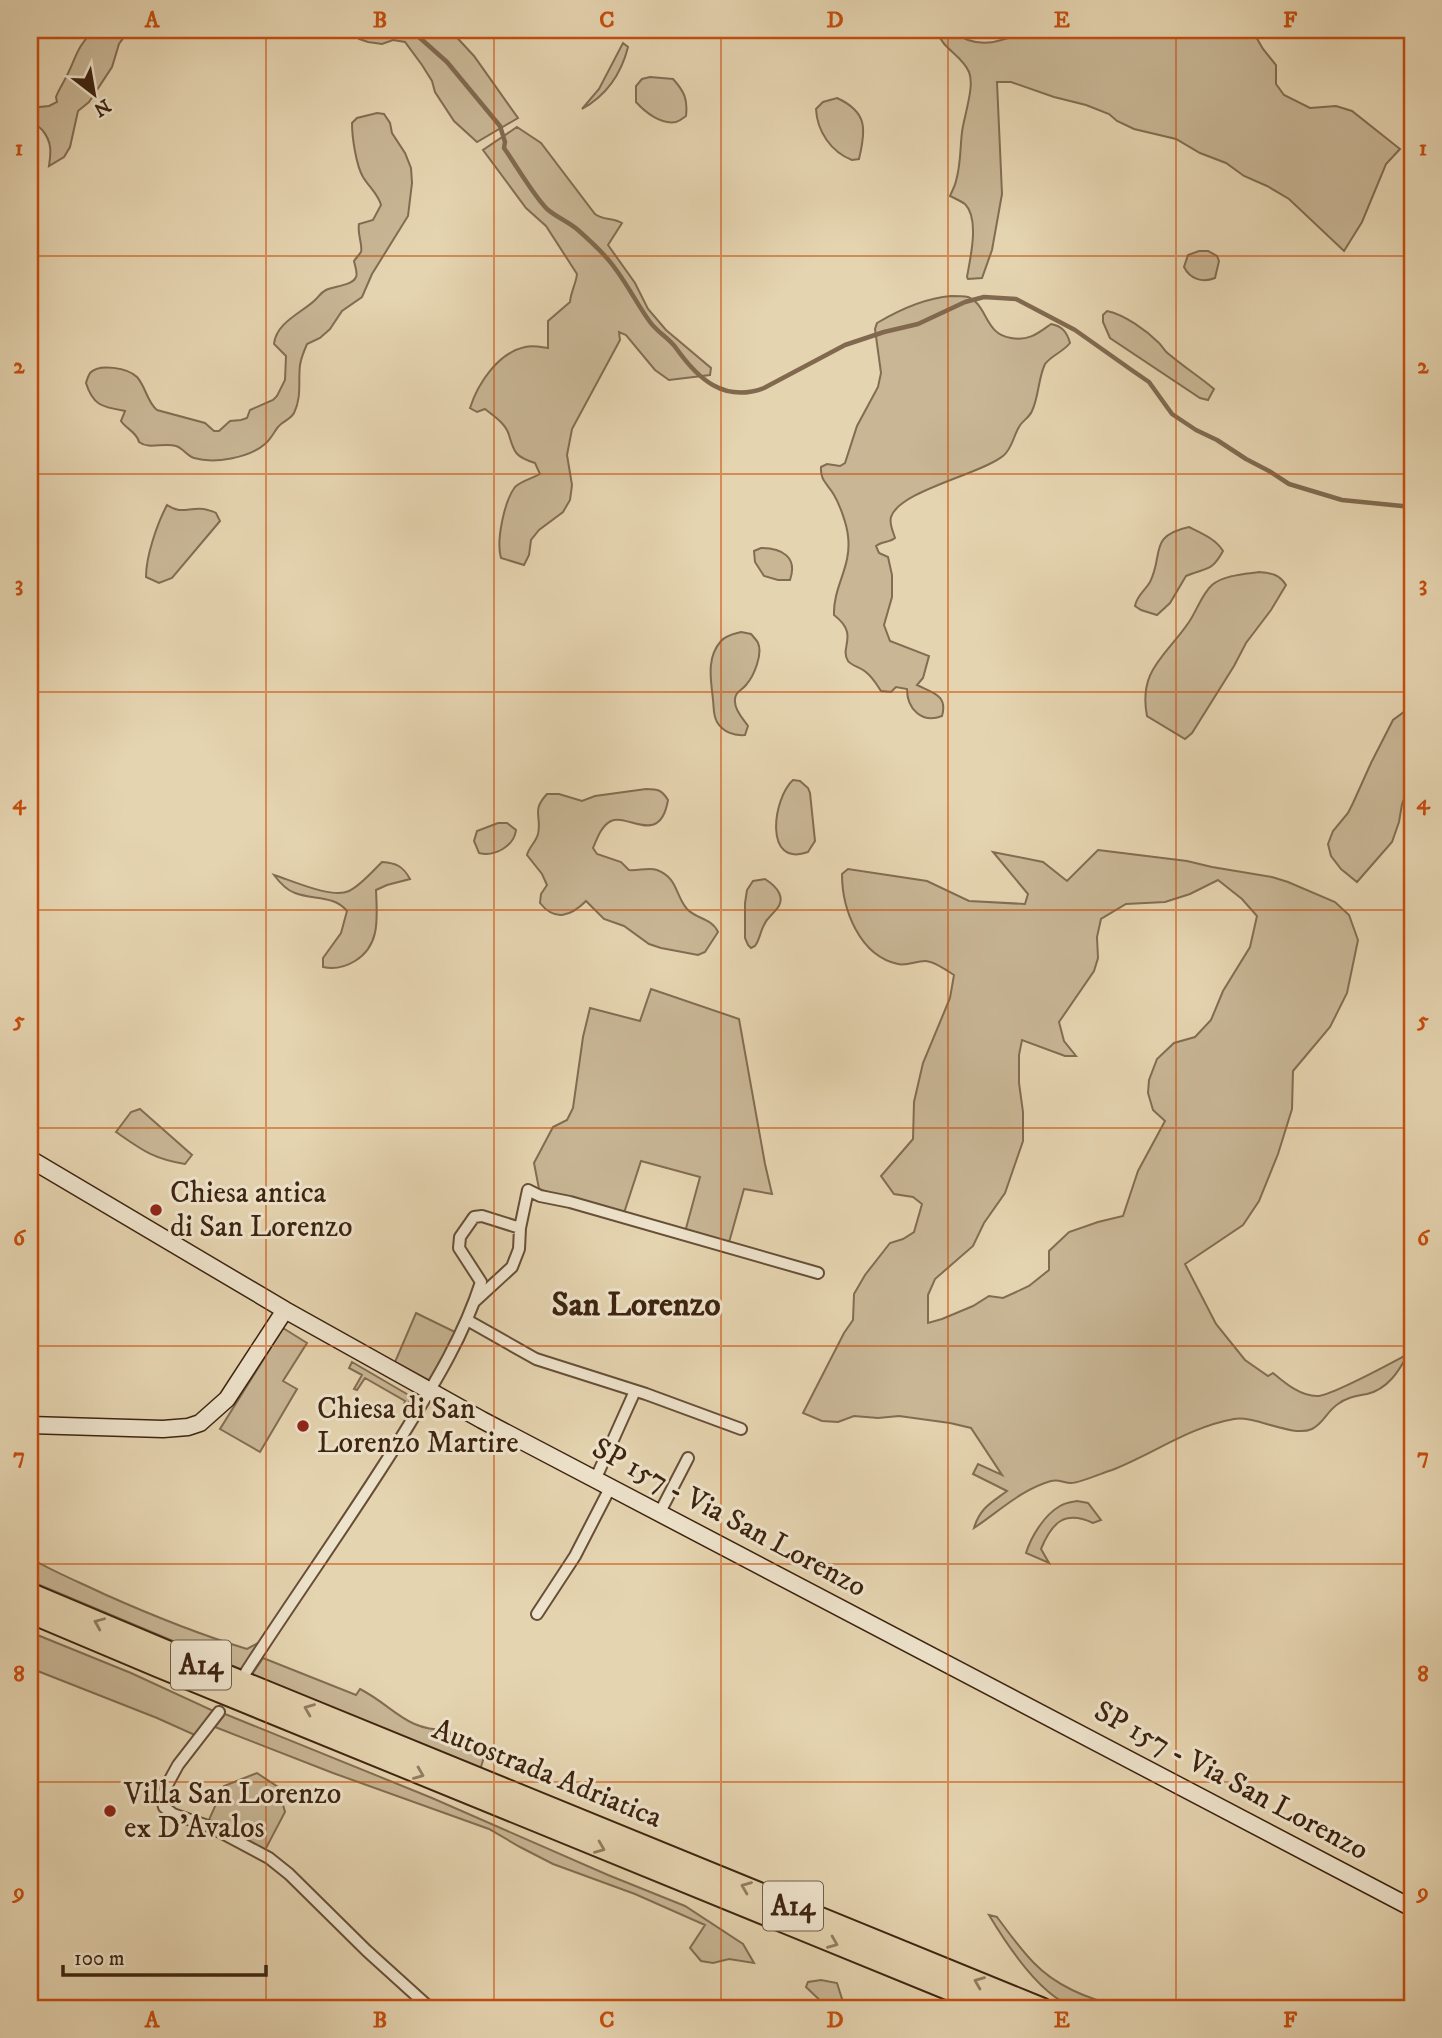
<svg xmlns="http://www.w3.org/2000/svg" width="1442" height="2038" font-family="'IM FELL DW Pica',serif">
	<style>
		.green { fill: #c8b695; stroke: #826c52; stroke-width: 2; fill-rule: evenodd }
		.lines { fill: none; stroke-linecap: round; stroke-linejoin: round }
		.stream { stroke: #80694f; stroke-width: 4.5 }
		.street-casing { stroke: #674f37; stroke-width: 14 }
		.secondary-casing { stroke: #3d230f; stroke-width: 19 }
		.highway-casing { stroke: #3d230f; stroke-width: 23 }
		.street { stroke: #eee3cc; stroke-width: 10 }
		.secondary { stroke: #eee3cc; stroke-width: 16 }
		.highway { stroke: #e5d4b0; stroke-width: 19 }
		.oneway { stroke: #917c60 }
		.grid { fill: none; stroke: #c64e0d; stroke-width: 2; stroke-opacity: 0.55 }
		.poi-dot { fill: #8f2418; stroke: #eee3cc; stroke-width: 2.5 }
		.labels { text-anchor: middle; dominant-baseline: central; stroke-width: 6; stroke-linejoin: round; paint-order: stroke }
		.shield { fill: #eee3cc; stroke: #725d48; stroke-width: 2 }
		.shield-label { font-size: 28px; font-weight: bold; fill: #3d230f }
		.poi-label { font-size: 30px; fill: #3d230f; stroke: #eee3cc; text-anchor: start }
		.street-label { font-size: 30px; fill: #3d230f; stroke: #eee3cc }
		.quarter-label { font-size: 33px; font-weight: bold; fill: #3d230f; stroke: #eee3cc }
		.neatline { fill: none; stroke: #c64e0d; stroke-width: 2.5 }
		.grid-label { font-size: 23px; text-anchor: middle; font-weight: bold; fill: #c64e0d }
	</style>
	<rect width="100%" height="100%" fill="#e5d4b0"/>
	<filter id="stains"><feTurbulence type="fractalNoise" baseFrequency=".00286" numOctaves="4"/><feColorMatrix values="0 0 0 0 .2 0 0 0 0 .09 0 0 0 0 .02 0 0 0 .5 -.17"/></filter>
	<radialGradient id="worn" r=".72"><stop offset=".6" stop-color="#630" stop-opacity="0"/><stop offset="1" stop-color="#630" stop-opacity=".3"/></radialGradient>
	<!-- green -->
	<path class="green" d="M94,30H129L119,44L112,67L89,102L78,111L70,147L64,157L49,166C51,153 52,142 43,131C40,127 34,124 30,119V108L49,106L57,102L56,97C58,91 61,87 64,81C76,60 75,48 94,30Z
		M355,30H450L474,56L518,118L477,142L454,121L435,92L432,81L422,65L405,42L393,40L382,44L368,42L359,39Z
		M936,30C952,30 954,34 968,40C988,47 1007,40 1024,30H1252L1263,49L1276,65V84L1284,95L1310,108L1336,106L1352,111L1400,149L1386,164L1362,222L1344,251L1289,199L1267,186L1244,176L1226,163L1200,153L1176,139L1134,129L1117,121L1109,114L1086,105L1054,97L1011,82H997L1002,194L992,250L982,278L968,279L967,277C970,259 980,219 965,204C961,201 954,198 950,196C952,191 955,186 956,181C961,164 960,148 962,132C964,116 975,86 969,72C962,55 943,50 936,30Z
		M623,43L628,47C621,75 607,95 582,109L599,89Z
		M650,77L673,79C684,91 688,99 686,116C683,118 680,121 676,122C661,125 645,112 636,102V86L642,79Z
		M837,98C868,112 866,130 859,159L852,160C831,152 817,131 816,109L823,102Z
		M377,113L384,114L390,123L392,133L405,153L411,168L412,183L408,216L372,274L362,297L342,311L330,329L320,338L307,344C304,351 301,358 300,365C298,381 302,397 294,413C291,419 283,421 278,427C274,432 271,439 265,444C249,458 214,464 194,458C187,456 183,448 176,446C164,442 149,450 139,442C137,432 126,429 121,421L125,411C103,407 93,406 86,383C87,380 88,376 90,373C99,363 128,368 137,377C146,387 147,402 157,410L205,423L214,431H219L230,421L241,420L247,418L250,410L273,400L277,396L285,380L286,356L274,344C276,323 301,313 314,301C319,297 320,293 326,290C334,286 352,286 356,277C358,273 355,266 354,261C356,258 359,255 361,252C363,245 357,234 359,224L373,220L381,205C378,194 369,187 363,177C356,165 352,137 352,123L357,118Z
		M517,127L541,143L595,214C602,220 613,218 622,223L608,245L635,283L648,309L666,330L711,368L710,375L669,380L655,370L626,335L619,332L620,340L572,429L567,455L572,485L570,500L563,512L539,530L531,540L529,555L524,565L501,558C496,541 504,502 515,487C521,481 533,478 540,474L535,463C516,457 514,453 509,435C506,424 494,416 485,409L477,412L470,408C478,383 498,353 525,347C533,345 541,347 548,348V321L570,302C571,291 576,284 577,274L546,226L526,208L483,150Z
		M1199,251H1208L1217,256L1219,261L1215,278C1202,283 1190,279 1184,267L1188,255Z
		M951,296C956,296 963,296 968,297C988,305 984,334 1011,338C1029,341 1037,334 1051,324C1062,326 1067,332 1070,343C1063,352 1052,355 1045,364C1038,379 1039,396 1032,411C1029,418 1022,421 1019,427C1013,437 1012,449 1003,456C981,474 899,491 891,517C889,524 893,531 895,538C889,543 882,541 876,546L879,553L888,557L892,575V597L884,625L890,641L929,656L923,678L917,685C933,693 948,695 942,716C922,724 907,709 907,689L896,687L891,692L881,691C877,685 873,678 867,673C862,668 852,666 848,661C839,647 860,635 834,615C833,586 852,567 848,536C847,525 840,505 834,495C828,484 820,481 821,467L827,464L840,466L845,463L857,426L878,387L881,373L875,329L877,323C899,310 926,298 951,296Z
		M1107,311C1125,315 1146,330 1159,343C1163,347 1165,352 1170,355C1184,367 1200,377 1214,389L1208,400L1200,398L1110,338L1103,322V315Z
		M167,505C182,515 188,507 204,509C205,509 215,512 216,513L220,521L172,578L159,583L146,577C146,556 157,524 167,505Z
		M1189,527C1201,533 1216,539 1223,551C1211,573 1206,567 1186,576L1170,603L1157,615L1141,610L1135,606C1137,595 1145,591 1150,582C1164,554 1148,536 1189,527Z
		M761,548C782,548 798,557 790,580H778L764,576L755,562L754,551Z
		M1259,572C1271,573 1279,574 1286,585L1271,610L1246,643L1234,666L1192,733L1185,739L1147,716C1138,670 1166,656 1189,622C1197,610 1202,594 1212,585C1224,575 1245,574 1259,572Z
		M741,632L751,634C752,635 758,642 758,643C763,654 754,676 746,685C741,691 734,692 735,702C735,711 744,720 748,726L745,735C734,736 723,732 717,722C713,715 714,708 713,700C711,680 706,658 721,641C726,635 734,634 741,632Z
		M1412,706V779L1402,804L1399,822L1392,842L1357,882L1341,869L1331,856L1328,844L1333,831L1348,813L1353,803L1371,763L1393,720Z
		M793,780L800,781L808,788L810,793L815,841L808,852C763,868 773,798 793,780Z
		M646,789C658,789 662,790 668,800C660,847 628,813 611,821C601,826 597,839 593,848L597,854L621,862L629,870C638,871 649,867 657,870C678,878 675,895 687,909C696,919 712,918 718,932L705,952L698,955L661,948L649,944L624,926L604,919L586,901C571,916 555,922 540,903L541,894L547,885L542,874L527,855C529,847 536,842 538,834C542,816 531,811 547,794H559L582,801L595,796Z
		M498,823H507L516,830C514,846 495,857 479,853L474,841L477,831Z
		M1098,850L1187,861L1212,867L1272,877L1288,882L1335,902L1349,915L1358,940L1347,993L1330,1027L1293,1071L1292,1109L1278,1154L1259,1201L1243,1225L1185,1264L1216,1324L1245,1360L1268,1376L1273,1373C1285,1383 1300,1396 1317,1396C1331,1396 1391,1363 1408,1354C1399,1371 1388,1389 1367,1394C1357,1396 1347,1397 1338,1404C1327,1411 1324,1423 1312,1429C1292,1438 1255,1415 1234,1419C1189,1427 1153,1454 1112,1470C1105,1472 1076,1484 1071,1483C1064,1483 1059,1479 1051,1481C1022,1489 998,1512 974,1528C980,1508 991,1503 1007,1491L973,1474L978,1464L1002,1475L971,1428L950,1423L899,1416L878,1418L854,1416L838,1422L822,1421L803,1413L844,1333L853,1320L854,1294L865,1275L890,1243L903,1239L914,1232L922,1204L913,1197L894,1194L881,1176L913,1139L914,1102L923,1063L950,998L954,975C946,970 934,961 925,961C916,961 907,966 898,964C860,956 842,910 842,874L848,869L927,881L969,901L1025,904L1028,894L993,852L1043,862L1067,881ZM1218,880L1242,899L1257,916L1250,947L1223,991L1211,1020L1195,1037L1174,1043L1157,1059L1149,1080L1148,1093L1153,1110L1165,1121L1138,1171L1123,1216L1098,1222L1069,1232L1049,1251V1270L1029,1286L1003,1298L989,1296L973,1306L942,1319L928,1323V1295L935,1279L973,1246L984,1223L1005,1193L1023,1141V1112L1019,1083V1055L1022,1040L1065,1056H1076L1064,1041L1059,1022L1094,971L1098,958L1097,937L1101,919L1126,904L1165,902L1190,894Z
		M382,862C396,863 403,866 410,879L387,885L376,890C377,917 381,945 355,961C345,967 335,970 323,967V958L341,933L347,911C334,895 313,900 295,893C286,890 280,883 274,875C293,881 332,899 349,891C360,886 374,870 382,862Z
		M765,879C776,886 788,898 775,911C771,916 767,918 764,925C760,932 760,939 755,946L751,948L748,945L745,938V903L747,890L753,881Z
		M651,989L739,1019L765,1164L772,1194L744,1189L728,1246L685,1232L700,1177L641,1161L623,1216L539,1189L534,1163L553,1127L567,1120L573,1108L583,1037L590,1008L640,1021Z
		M140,1109L192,1155L185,1164C153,1159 142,1150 116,1132L131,1112Z
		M416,1313L455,1332L432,1382L395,1362Z
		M283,1328L307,1343L283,1381L297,1389L260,1452L220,1429Z
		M352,1362L412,1397L407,1406L404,1404L405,1401L365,1378L357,1390L354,1389L362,1375L349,1368Z
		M1077,1501L1088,1503L1101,1520L1093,1523C1065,1510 1052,1522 1041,1549L1049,1563L1026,1553C1031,1537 1044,1515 1060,1506C1064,1503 1072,1502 1077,1501Z
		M30,1558C54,1572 79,1582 104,1594C151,1615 198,1634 247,1649L260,1642L242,1670L30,1581Z
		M30,1632L131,1673L218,1713L197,1736L157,1718L30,1668Z
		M263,1658L356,1695L360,1689C395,1707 405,1731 449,1730L454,1740L485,1754L480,1770L251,1676Z
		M225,1714L432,1798L608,1875L685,1906L743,1944L754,1963L729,1959L713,1963L701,1961L690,1948L705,1925L635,1894L553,1864L520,1847L489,1829L333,1773L215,1727Z
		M257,1773L278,1787L285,1812L264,1852L208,1822L224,1786Z
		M989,1915L997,1917C1009,1933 1020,1949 1034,1963C1058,1988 1094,2001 1126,2008C1113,2008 1090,2011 1077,2008C1042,1999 1007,1945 989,1915Z
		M821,1980L837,1983L843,2002L858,2008H828L806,1987L808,1982Z"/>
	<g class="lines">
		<!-- stream -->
		<path class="stream" d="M411,30L447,62L500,126L505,142L504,148C516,165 533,195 547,209C556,217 569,222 578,230C587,238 597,247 605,256C623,275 634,300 650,322C657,332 669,338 676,348C698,379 724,403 764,388L845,345L884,332L918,324L965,302L984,297L1016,299L1075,330L1133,371L1149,382L1172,414L1196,430L1217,440L1246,459L1269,471L1289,484L1342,500L1412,507"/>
		<defs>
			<path id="street" d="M475,1301L512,1267L519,1249L520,1228L528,1190L540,1196L570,1202L818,1273
				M467,1320L536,1359L646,1394L741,1429
				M595,1480L635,1391
				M659,1514L688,1458
				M537,1614L575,1556L610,1488
				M246,1672C299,1590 356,1511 407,1428C436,1381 464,1335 481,1282L459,1248L460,1237L474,1217L482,1216L520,1228
				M219,1712L178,1765L166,1787L162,1799L164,1807L173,1814L211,1827L269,1858L289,1874L367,1951L430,2008"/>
			<path id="secondary" d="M30,1159L285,1310L482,1420L1412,1908
				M30,1425L163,1429L188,1427L200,1423L227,1399L285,1310"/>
			<path id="highway" d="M30,1593L168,1651L1042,2008
				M30,1613L158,1667L993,2008"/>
		</defs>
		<!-- street casing -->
		<use href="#street" class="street-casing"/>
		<!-- secondary casing -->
		<use href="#secondary" class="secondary-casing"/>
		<!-- highway casing -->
		<use href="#highway" class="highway-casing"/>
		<!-- street -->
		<use href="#street" class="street"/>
		<!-- secondary -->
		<use href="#secondary" class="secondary"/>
		<!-- highway -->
		<use href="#highway" class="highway"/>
	</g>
	<!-- one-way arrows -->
	<defs><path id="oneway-chevron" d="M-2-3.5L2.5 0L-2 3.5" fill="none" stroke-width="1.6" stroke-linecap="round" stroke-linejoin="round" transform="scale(1.75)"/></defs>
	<g class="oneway">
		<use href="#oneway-chevron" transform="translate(99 1623) rotate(-157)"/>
		<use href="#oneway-chevron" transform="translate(309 1709) rotate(-158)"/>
		<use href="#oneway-chevron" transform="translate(419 1774) rotate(22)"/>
		<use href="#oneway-chevron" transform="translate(600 1848) rotate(22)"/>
		<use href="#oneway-chevron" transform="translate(746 1887) rotate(-158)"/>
		<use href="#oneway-chevron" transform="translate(833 1943) rotate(22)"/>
		<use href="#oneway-chevron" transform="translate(979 1982) rotate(-158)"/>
	</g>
	<!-- grid -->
	<path class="grid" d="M266,30V2008M494,30V2008M721,30V2008M948,30V2008M1176,30V2008M30,256H1412M30,474H1412M30,692H1412M30,910H1412M30,1128H1412M30,1346H1412M30,1564H1412M30,1782H1412"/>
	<!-- markers -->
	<g class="poi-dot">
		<circle cx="156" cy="1210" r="7"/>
		<circle cx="303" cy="1426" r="7"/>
		<circle cx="110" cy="1811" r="7"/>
	</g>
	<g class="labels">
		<!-- shield labels -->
		<g class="shield">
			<rect x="171" y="1640.5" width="60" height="49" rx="5"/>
			<rect x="763" y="1881.5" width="60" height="49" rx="5"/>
		</g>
		<g class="shield-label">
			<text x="201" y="1665">A14</text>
			<text x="793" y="1906">A14</text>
		</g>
		<!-- poi labels -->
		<g class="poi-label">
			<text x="170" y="1193">Chiesa antica<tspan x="170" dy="34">di San Lorenzo</tspan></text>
			<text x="317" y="1409">Chiesa di San<tspan x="317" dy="34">Lorenzo Martire</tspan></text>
			<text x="124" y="1794">Villa San Lorenzo<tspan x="124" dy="34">ex D'Avalos</tspan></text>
		</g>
		<!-- street labels -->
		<g class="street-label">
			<text transform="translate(729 1518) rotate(28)">SP 157 - Via San Lorenzo</text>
			<text transform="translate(547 1774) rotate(22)">Autostrada Adriatica</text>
			<text transform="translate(1231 1781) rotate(28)">SP 157 - Via San Lorenzo</text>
		</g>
		<!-- quarter labels -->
		<g class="quarter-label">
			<text x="636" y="1305">San Lorenzo</text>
		</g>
	</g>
	<!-- margin -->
	<rect width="1442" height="2038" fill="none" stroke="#e5d4b0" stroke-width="77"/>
	<!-- north arrow -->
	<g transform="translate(94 94) rotate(149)" stroke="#eee3cc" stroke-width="5" paint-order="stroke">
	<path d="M0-5L12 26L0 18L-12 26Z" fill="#3d230f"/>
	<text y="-10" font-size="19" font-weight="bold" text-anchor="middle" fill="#3d230f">N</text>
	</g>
	<!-- scale -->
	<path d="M63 1965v10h203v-10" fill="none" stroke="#3d230f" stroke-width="3.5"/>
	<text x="74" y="1965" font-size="21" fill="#3d230f" stroke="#eee3cc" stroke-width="5" paint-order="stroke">100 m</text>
	<rect x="38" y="38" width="1366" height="1962" class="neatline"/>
	<g class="grid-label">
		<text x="152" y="27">A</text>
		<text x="380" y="27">B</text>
		<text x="607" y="27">C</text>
		<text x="835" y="27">D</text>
		<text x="1062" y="27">E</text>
		<text x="1290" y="27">F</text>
		<text x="19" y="155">1</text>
		<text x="1423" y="155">1</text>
		<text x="19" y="373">2</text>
		<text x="1423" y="373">2</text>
		<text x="19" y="591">3</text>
		<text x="1423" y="591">3</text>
		<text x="19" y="809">4</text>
		<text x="1423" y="809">4</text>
		<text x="19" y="1027">5</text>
		<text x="1423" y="1027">5</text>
		<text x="19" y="1245">6</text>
		<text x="1423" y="1245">6</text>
		<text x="19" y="1463">7</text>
		<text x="1423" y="1463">7</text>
		<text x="19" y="1681">8</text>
		<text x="1423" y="1681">8</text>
		<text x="19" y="1899">9</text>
		<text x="1423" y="1899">9</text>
		<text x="152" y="2027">A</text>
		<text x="380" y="2027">B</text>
		<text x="607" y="2027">C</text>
		<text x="835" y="2027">D</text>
		<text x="1062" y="2027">E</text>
		<text x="1290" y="2027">F</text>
	</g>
	<rect width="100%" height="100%" filter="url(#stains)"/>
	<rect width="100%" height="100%" fill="url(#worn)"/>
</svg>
